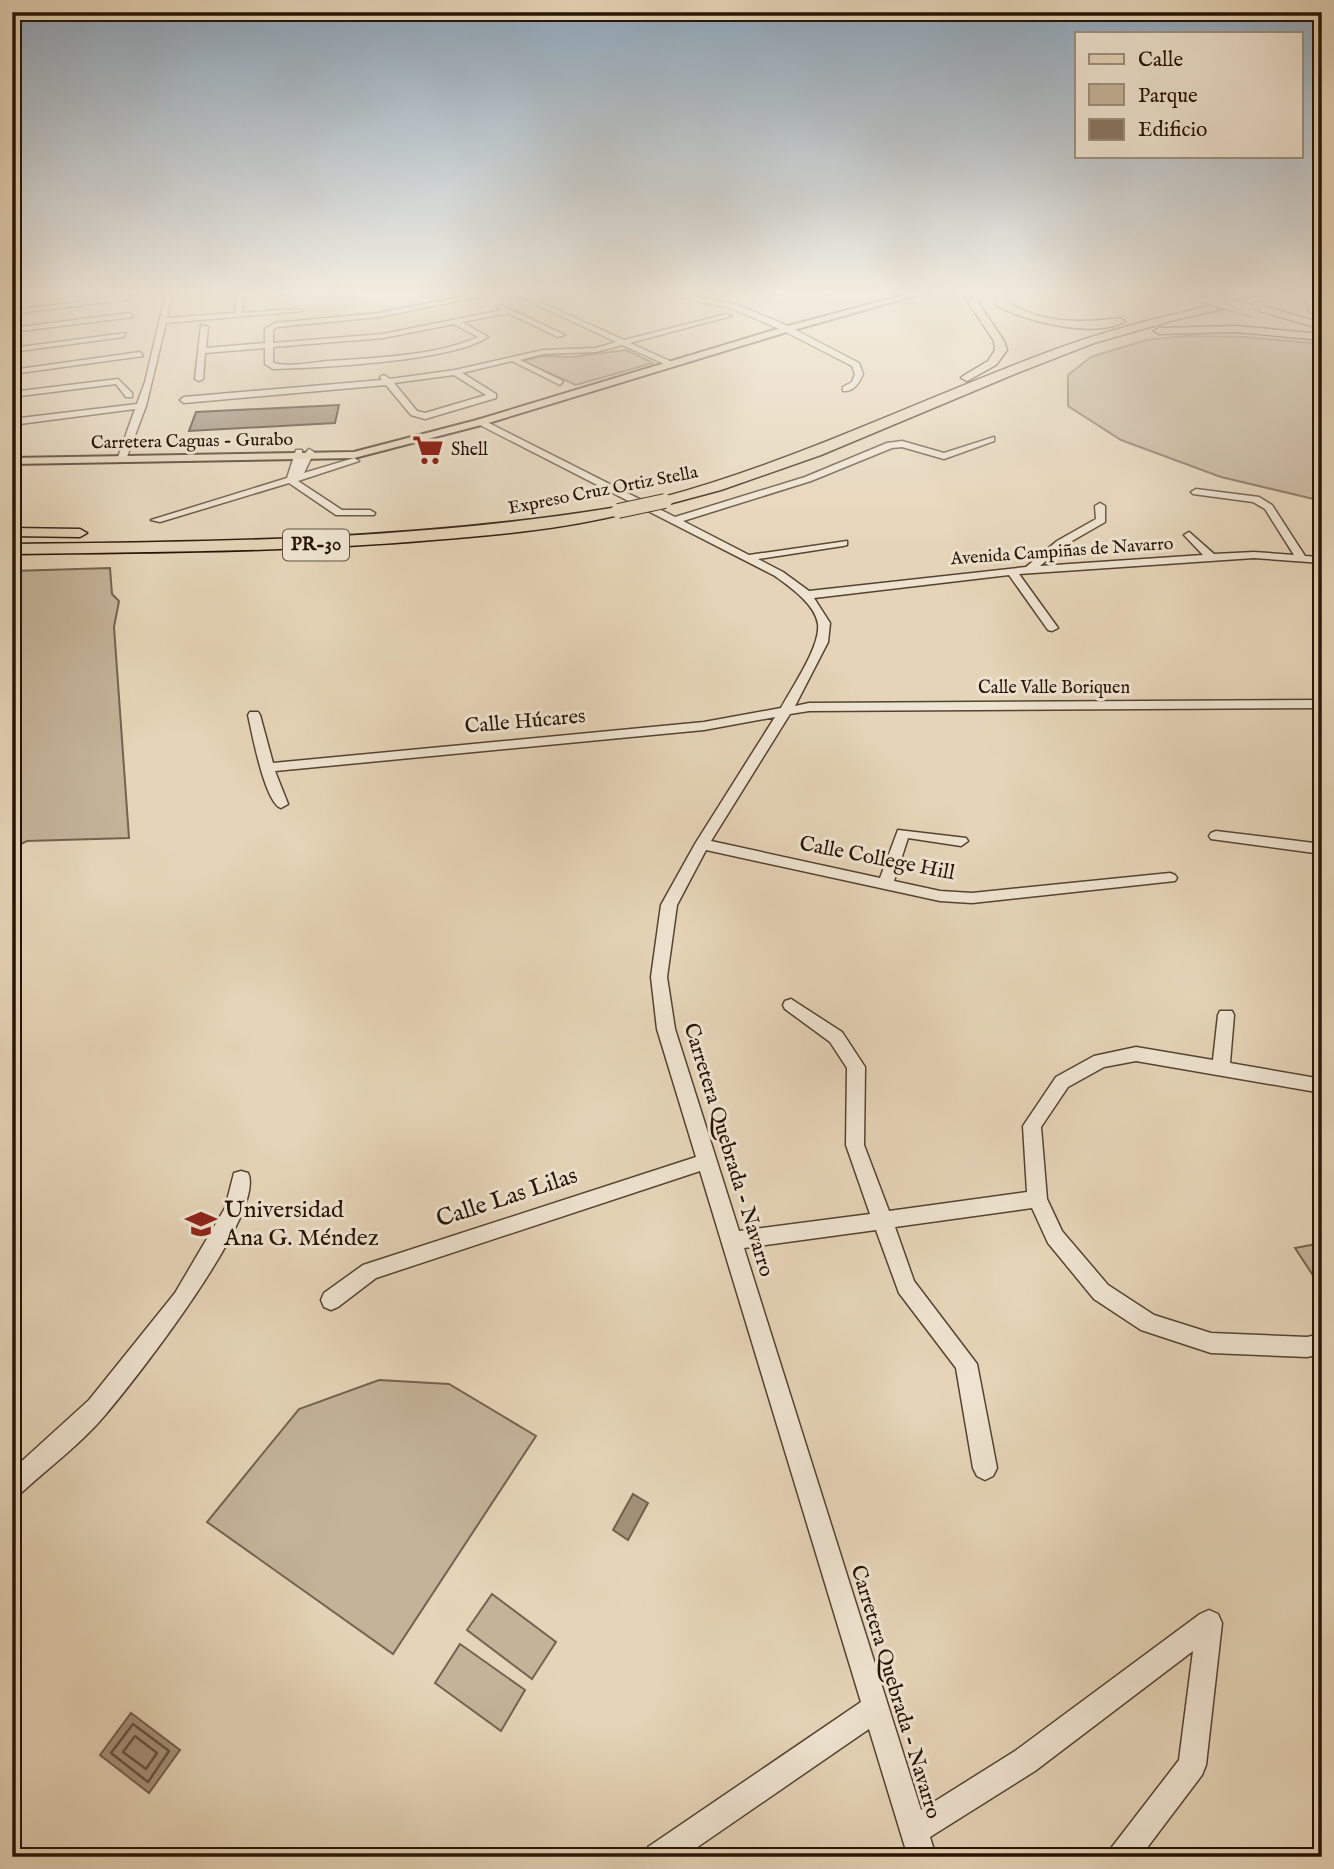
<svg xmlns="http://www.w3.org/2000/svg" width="1334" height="1869" font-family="'IM FELL English',serif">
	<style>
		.green { fill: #c4b399; stroke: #74634f; stroke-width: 2 }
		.water { fill: #a4927a; stroke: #715f4b; stroke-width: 2 }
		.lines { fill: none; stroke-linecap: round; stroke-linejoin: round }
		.shore { stroke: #645240; stroke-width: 2.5 }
		.building { fill: #897762; stroke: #251305; stroke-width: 2 }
		.minor-casing { stroke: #554332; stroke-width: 3 }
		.major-casing { stroke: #251305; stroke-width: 4 }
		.highway-casing { stroke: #251305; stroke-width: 3 }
		.minor { fill: #eee3d0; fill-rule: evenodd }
		.major { fill: #e5d4b7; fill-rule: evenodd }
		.highway { fill: #e5d4b7; fill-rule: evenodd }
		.highway-bridge-far1-casing { stroke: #251305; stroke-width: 13; stroke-linecap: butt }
		.highway-bridge-casing { stroke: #251305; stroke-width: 16; stroke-linecap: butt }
		.highway-bridge-far1 { stroke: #e5d4b7; stroke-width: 11 }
		.highway-bridge { stroke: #e5d4b7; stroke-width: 14 }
		.labels { text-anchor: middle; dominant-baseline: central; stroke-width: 6; stroke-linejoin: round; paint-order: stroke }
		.far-street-label { font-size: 18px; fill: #251305; stroke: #eee3d0 }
		.far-poi-label { font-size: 18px; fill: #251305; stroke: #eee3d0; text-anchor: start }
		.shield { fill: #eee3d0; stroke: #615142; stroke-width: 2 }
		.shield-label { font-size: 19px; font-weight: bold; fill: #251305 }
		.street-label { font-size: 21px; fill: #251305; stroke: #eee3d0 }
		.near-street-label { font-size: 24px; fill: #251305; stroke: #eee3d0 }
		.near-poi-label { font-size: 24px; fill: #251305; stroke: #eee3d0; text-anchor: start }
	</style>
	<rect width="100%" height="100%" fill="#e5d4b7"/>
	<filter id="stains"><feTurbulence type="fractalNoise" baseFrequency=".00286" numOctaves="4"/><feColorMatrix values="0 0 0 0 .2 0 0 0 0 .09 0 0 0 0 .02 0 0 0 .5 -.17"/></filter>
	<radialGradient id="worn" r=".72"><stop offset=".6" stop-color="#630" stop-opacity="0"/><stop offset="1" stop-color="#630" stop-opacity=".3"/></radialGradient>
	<!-- green -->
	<path class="green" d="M1185,336L1246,337L1322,344V501L1221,477L1121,440L1068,406V375L1091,357L1146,340Z
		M626,350L653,363L576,385L522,361L542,356L572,357Z
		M110,568L112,594L119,601L114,627L129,838L27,841L21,844L12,842V571Z
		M1322,1243V1289L1295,1248Z
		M379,1380L449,1384L536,1436L393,1654L207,1522L299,1409Z
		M492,1594L556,1642L532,1679L467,1630Z
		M460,1644L525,1690L501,1731L435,1683Z"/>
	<!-- water -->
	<path class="water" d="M633,1494L648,1503L628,1540L613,1530Z
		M131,1713L180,1750L149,1793L100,1755Z"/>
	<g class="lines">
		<!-- shore -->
		<path class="shore" d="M133,1724L169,1751L148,1782L111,1753Z
			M135,1736L157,1753L146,1769L123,1752Z"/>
	</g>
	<!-- building -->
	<path class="building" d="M339,405L335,423L189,431L196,412Z"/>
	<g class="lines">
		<defs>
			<path id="minor" d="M12,292H40L12,296Z
				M166,292H172L167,318L235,313L238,292H244L242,313L298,309L302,311L166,323L146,406L125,462L117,460L135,409L12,425V419L137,404L145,382Z
				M485,292L487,295L379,317L277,327L273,330V343L383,334L502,310L497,307L501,305L565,335L558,337L508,313L462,322L488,337C454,361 319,368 273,369L265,364V348L205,353L203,379L199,381L195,379L201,325L208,327L206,348L265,343V329L275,323L379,313ZM454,324L478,337C436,356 374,358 327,361C310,363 289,367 273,363V347L383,338Z
				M510,292H518L624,340L727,314L731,316L630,343L674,363L671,367L622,345L596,352L543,354L520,360L563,381L560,385L512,361L462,373L496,394V398L425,419L411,415L386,385L184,403L180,400L184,397L382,380L380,377L384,375L390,379L455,370L543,350L596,348L616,342ZM454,375L486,395L425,413L417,411L394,383Z
				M661,292H672L738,305L790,327L859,363L863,374C859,383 854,392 843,391V387L852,382L855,374L852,366L784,331L733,309Z
				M752,292H839L840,293L809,297Z
				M141,295L139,298L12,314V310Z
				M130,313L133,317L12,332V328Z
				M126,333L123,337L12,352V348Z
				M140,352L143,356L12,374V370Z
				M118,379L132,393V397H126L116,384L12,397V392Z
				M481,419L675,517L805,477L887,443L902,441L944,453L994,437V441L944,459L902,447L892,448L811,481L683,521L749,555L847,541V545L843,546L758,559L783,572L809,591L1026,567L1057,541L1096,519L1095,506L1100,503L1105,506V522L1065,545L1040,566L1203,555L1184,535L1189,532L1214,554L1254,552L1294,555L1265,509L1253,502L1193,494L1191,492L1196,489L1259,497L1272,505L1305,556L1322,557V563L1254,558L1019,574L1058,628L1052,631L1048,630L1009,575L814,598L830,623L828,642L795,706L809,703L1322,700V708L809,711L790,714L711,841L880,878L898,830L966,838L968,841L961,846L908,838L894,881L940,891L972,893L1170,873L1175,875L1177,878L1175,881L972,903L940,901L706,850L677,905L667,977L675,1029L739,1231L870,1214L846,1145L847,1068L830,1042L785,1009L783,1005L785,1001L791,999L842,1032L865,1067L864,1145L889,1211L1027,1192L1023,1126L1056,1077L1094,1056L1136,1047L1213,1060L1218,1015L1220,1011H1232L1234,1015L1230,1063L1322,1079V1093L1136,1061L1104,1067L1068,1087L1041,1127L1047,1199L1062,1231L1108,1285L1154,1315L1211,1333L1307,1337L1322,1334V1354L1307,1357L1211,1353L1141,1330L1094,1299L1048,1243L1032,1208L895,1227L914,1281L977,1364L997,1468L993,1476L985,1480L977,1476L973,1468L956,1368L899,1293L876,1230L744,1248L921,1810L1015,1751L1200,1614L1209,1610L1218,1614L1222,1623L1206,1765L1202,1775L1140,1857H1108L1112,1847L1179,1760L1193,1651L1035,1771L930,1837L936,1857H908L869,1729L683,1857H644L648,1847L861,1702L700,1171L376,1278L338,1307L331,1310L324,1307L321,1300L324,1293L363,1265L696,1157L657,1029L651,977L661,905L695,844L775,717L704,730L275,771L288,804L281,808C265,803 252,733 248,715L250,712H258L260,715L273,763L704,722L781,708C791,689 821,646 818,624C815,604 790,587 775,576L478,424V420Z
				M309,449L314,452L304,473L354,458L359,461L298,481L342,510H370L375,513L374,515H336L289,483L160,522L151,520L287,478L296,450H302V457Z
				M1216,831L1322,844V854L1211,839L1209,836L1211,833Z
				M241,1171L248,1173C267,1212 135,1380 106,1414C82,1443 48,1468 20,1494L12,1498V1470L89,1400L175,1293L225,1208L234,1173Z"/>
			<path id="major" d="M916,292H928L790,331L485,424L354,458L12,464V458L354,452L477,420L784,327Z"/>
			<path id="highway" d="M976,292H986L978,302L1004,341L1007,350L996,365L967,381L961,378L963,376L988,361L995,350L994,341L968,302Z
				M998,292H1008L1005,297L1007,302C1042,324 1081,323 1120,318L1125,321C1098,339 1025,322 998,306L995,297Z
				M1176,292H1193L1205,296L1200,299Z
				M1281,292H1299L1178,319L1094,343L1017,373L821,455L721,490L665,505L658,501L660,498C798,461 925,397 1059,348C1131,322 1206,306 1281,292Z
				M1317,292H1322V298L1316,303L1322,311V320L1309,311L1306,302Z
				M1263,306L1322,323V329L1259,311L1258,309Z
				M1236,326L1322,334V340L1236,332L1159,334L1154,331L1159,328Z
				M618,507L625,511L623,514C562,529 496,535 433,540C293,552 153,552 12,554V544C216,542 417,540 618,507Z
				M12,528L80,529L87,533L80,537L12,536Z"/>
		</defs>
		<!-- minor casing -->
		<use href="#minor" class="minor-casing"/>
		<!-- major casing -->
		<use href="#major" class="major-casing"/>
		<!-- highway casing -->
		<use href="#highway" class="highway-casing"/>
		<!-- minor -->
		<use href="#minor" class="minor"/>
		<!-- major -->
		<use href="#major" class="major"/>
		<!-- highway -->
		<use href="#highway" class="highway"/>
		<defs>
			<path id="highway-bridge-far1" d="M1200,296L1252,311"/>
			<path id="highway-bridge" d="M618,511L665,501"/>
		</defs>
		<!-- highway-bridge-far1 casing -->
		<use href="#highway-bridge-far1" class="highway-bridge-far1-casing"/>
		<!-- highway-bridge casing -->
		<use href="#highway-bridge" class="highway-bridge-casing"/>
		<!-- highway-bridge-far1 -->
		<use href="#highway-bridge-far1" class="highway-bridge-far1"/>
		<!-- highway-bridge -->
		<use href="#highway-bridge" class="highway-bridge"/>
	</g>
	<!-- sky -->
	<linearGradient id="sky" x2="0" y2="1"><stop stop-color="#8da6bc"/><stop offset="0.53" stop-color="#f3ecdf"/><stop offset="1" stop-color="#f3ecdf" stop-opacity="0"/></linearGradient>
	<rect width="1334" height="553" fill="url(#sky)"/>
	<!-- icons -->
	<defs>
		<symbol id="supermarket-bare" viewBox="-9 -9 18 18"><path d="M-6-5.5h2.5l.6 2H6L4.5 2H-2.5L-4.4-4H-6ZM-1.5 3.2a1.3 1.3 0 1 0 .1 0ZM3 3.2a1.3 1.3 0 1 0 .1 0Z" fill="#8f2418" stroke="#eee3d0" stroke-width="2.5" paint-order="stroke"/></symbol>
		<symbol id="university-bare" viewBox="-9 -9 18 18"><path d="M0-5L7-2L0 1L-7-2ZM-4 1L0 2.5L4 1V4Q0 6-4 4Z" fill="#8f2418" stroke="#eee3d0" stroke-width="2.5" paint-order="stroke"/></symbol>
	</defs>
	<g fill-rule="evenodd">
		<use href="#supermarket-bare" x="406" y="428" width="44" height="44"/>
		<use href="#university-bare" x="179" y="1202" width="44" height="44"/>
	</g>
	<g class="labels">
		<!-- far-street labels -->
		<g class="far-street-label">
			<text transform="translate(192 442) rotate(-1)">Carretera Caguas - Gurabo</text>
			<text transform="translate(603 491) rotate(-11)">Expreso Cruz Ortiz Stella</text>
			<text transform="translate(1062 552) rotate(-4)">Avenida Campiñas de Navarro</text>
			<text x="1054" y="688">Calle Valle Boriquen</text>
		</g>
		<!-- far-poi labels -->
		<g class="far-poi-label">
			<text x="451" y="450">Shell</text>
		</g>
		<!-- shield labels -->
		<rect class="shield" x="283" y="529.5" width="66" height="31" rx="5"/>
		<g class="shield-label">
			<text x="316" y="545">PR-30</text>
		</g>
		<!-- street labels -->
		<g class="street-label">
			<text transform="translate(525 722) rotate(-5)">Calle Húcares</text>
			<text transform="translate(877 859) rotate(11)">Calle College Hill</text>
			<text transform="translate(728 1150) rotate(73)">Carretera Quebrada - Navarro</text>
			<text transform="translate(895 1692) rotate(73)">Carretera Quebrada - Navarro</text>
		</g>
		<!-- near-street labels -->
		<g class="near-street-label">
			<text transform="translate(507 1198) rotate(-18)">Calle Las Lilas</text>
		</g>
		<!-- near-poi labels -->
		<g class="near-poi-label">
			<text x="224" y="1210">Universidad<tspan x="224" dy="28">Ana G. Méndez</tspan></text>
		</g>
	</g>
	<!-- margin -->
	<rect width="1334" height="1869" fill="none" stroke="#e5d4b7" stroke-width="42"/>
	<rect x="14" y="14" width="1306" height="1841" fill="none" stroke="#251305" stroke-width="3.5"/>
	<rect x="21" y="21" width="1292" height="1827" fill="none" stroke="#251305" stroke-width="2"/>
	<!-- legend -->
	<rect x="1075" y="32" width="228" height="126" fill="#eee3d0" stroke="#9e907f" stroke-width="2"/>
	<rect x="1089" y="54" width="35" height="10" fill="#e5d4b7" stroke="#9e907f" stroke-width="2"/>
	<text x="1138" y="66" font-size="21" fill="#251305">Calle</text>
	<rect x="1089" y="84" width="35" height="21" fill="#c4b399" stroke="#9e907f" stroke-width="2"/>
	<text x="1138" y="102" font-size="21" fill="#251305">Parque</text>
	<rect x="1089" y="119" width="35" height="21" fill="#897762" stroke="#9e907f" stroke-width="2"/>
	<text x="1138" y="136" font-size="21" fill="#251305">Edificio</text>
	<rect width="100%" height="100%" filter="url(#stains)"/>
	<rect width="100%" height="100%" fill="url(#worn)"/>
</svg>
